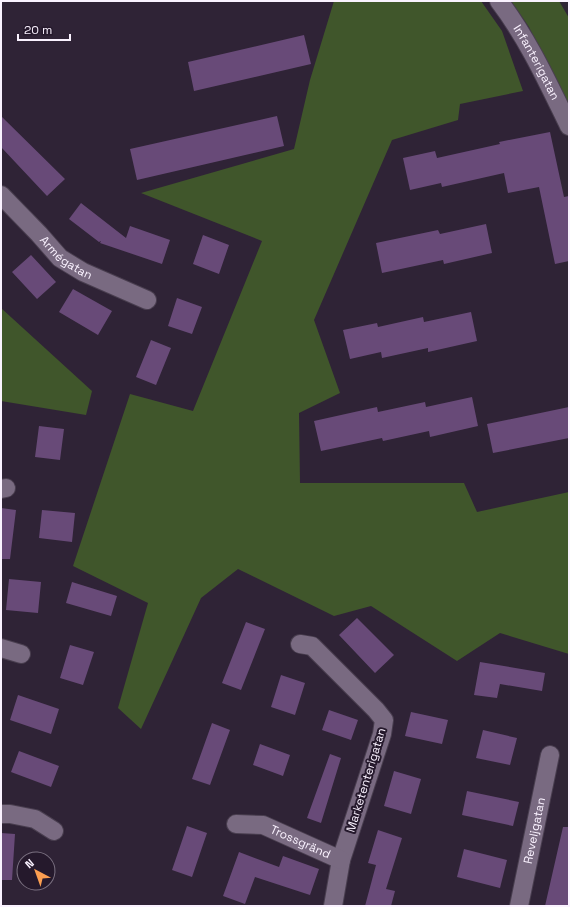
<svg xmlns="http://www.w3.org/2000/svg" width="570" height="907" font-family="'Space Grotesk',sans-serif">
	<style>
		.green { fill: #40562b }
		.building { fill: #684a78 }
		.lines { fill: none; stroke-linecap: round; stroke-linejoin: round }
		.minor-casing { stroke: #493e4f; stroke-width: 20 }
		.minor { stroke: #796a81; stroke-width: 18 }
		.labels { text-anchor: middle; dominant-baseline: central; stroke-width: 4; stroke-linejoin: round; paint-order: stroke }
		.street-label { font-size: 12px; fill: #faf2ff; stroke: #25192c }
	</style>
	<rect width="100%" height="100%" fill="#2f2336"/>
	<!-- green -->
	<path class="green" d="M334,1H481L502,31L523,91L460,104L458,120L392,140L314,320L340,393L299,413L300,483H464L477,512L569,492V654L500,633L457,661L371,606L334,616L238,569L201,598L141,729L118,708L148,603L73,566L130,394L193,411L262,241L141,193L294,149L310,80Z
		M511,1H559L569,18V111L529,27Z
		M1,308L92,391L86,415L1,401Z"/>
	<!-- building -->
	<path class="building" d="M304,35L311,64L194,91L188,62Z
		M1,116L65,179L47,196L1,147Z
		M277,116L284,146L137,180L130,149Z
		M550,132L564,197L569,196V261L555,264L539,187L508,193L504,173L442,187L441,183L410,190L403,158L435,151L437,158L500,144L499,142Z
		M81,203L126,238L130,226L170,240L162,264L100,243L101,241L99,242L69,219Z
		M486,224L492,253L444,264L443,260L382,273L376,243L438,230L440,234Z
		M203,235L229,245L219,274L193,264Z
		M31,255L56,282L37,299L12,272Z
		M73,289L112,311L98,335L59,312Z
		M177,298L202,307L192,334L168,326Z
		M471,312L477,341L428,352V348L382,358L381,352L350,359L343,330L377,323L378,327L423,317L424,322Z
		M151,340L171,348L156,385L136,377Z
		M472,397L478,426L430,437L429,431L383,441L382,438L321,451L314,421L377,407L378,412L425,402L426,407Z
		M569,407V438L493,453L487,424Z
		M39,426L64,429L60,460L35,457Z
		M1,508L16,510L10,559H1Z
		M42,510L75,513L72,542L39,538Z
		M9,579L41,582L38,613L6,610Z
		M72,582L117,596L111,616L66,603Z
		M357,618L394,655L375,673L339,635Z
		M246,622L265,629L241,690L222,683Z
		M70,645L94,652L83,685L60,678Z
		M480,662L545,673L542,691L500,684L497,698L474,695Z
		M281,675L305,683L295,715L271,707Z
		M18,695L59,709L51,734L10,720Z
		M329,710L358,720L351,740L322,730Z
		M411,712L448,720L442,744L405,736Z
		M212,723L230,730L210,785L192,779Z
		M483,730L517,738L510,765L476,758Z
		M260,744L290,755L283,776L253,765Z
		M19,751L59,766L51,787L11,772Z
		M330,754L341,758L321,823L307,818Z
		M394,771L421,779L411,814L384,806Z
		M467,791L519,802L513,826L462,815Z
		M187,826L207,833L192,877L172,870Z
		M563,827H569V906H545Z
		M378,830L402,838L386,889L395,891L391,906H365L376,865L368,863Z
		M1,833L15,834L12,880H1Z
		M464,849L507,860L500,888L457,877Z
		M239,852L279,867L283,856L319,869L310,895L255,877L245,904L223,896Z"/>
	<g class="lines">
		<defs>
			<g id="minor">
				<path id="s1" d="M499,1C528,39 548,83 569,126"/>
				<path id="s2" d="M1,195L39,234L60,258L83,272L147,300"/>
				<path d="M1,489L6,488"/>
				<path d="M300,644L312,646L376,710L384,720L382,734L341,860L333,906"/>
				<path d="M1,648L21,654"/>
				<path d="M1,814H10L35,819L54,831"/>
				<path id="s3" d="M236,824L263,825L341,860"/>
				<path id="s4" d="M519,906L550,755"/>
			</g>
		</defs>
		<!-- minor casing -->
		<use href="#minor" class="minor-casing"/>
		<!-- minor -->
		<use href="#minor" class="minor"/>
	</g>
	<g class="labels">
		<!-- street labels -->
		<g class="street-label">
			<text stroke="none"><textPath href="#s1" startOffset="72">Infanterigatan</textPath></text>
			<text stroke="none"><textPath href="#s2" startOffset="91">Armégatan</textPath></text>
			<text transform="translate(366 780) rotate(-73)">Marketenterigatan</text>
			<text stroke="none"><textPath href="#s4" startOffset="77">Reveljgatan</textPath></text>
			<text stroke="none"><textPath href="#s3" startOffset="68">Trossgränd</textPath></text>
		</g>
	</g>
	<!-- border -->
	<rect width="570" height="907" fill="none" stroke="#faf2ff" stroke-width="4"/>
	<!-- north arrow -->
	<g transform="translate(36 871) rotate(319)"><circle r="19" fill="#25192c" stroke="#7a7080"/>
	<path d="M0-3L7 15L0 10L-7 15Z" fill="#fb9e51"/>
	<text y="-6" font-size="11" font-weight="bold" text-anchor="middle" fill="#faf2ff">N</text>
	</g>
	<!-- scale -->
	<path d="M18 34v6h52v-6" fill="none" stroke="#faf2ff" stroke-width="2"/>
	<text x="24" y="34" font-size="12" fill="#faf2ff" stroke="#25192c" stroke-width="3" paint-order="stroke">20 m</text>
</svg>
